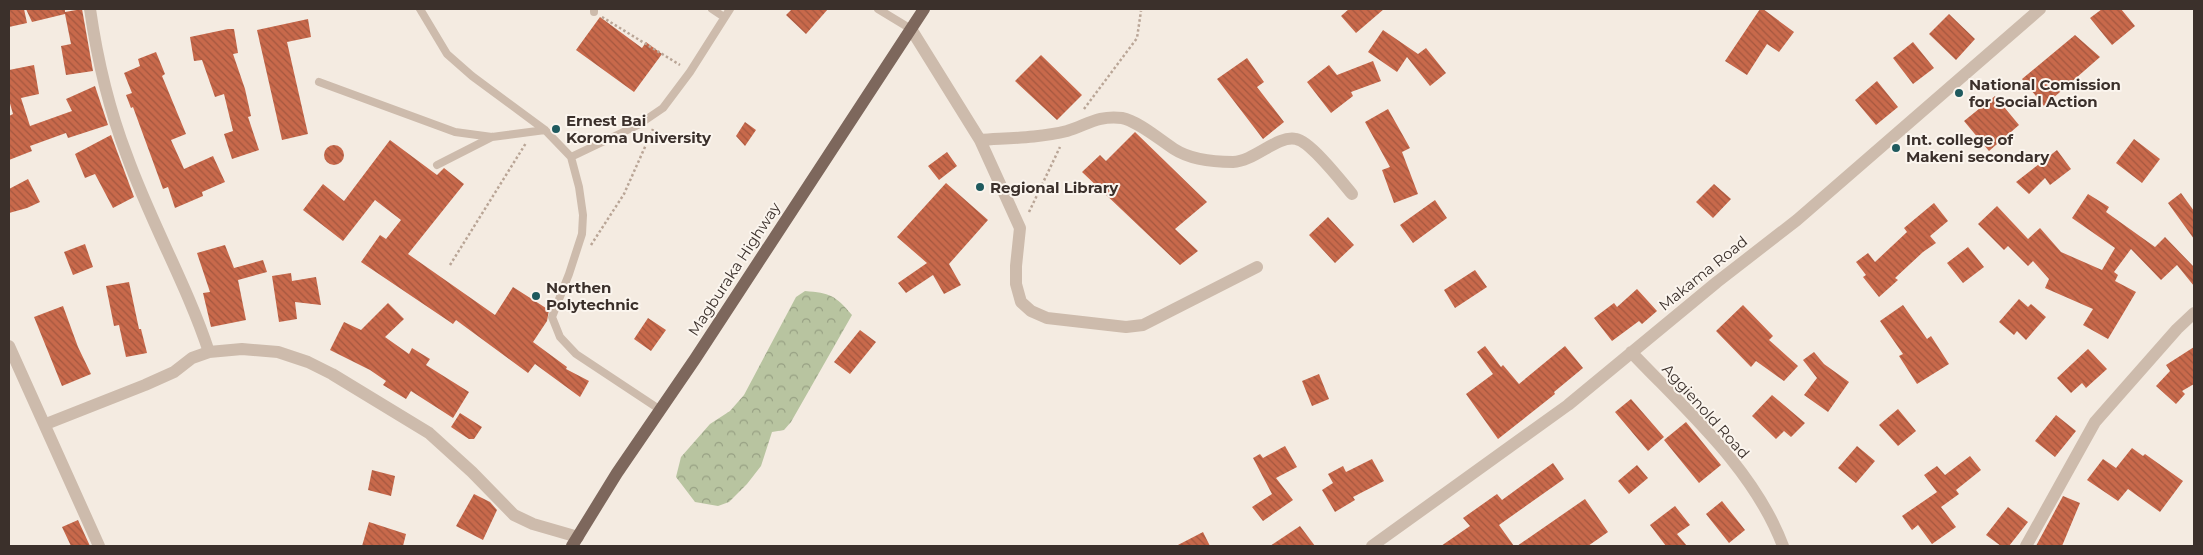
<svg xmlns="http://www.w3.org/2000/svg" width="2203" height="555" font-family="Montserrat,sans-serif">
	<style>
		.forest { fill: url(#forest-crowns) }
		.building { fill: url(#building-back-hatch) }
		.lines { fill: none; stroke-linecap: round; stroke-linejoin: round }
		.path { stroke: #b9a596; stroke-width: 2.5; stroke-dasharray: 2.5 2.5; stroke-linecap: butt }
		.service { stroke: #cdbbac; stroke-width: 8 }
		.minor { stroke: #cdbbac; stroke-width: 12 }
		.primary { stroke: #7d675c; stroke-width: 12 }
		.poi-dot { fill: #1f5a5e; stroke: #fbf5ee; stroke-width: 2 }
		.labels { text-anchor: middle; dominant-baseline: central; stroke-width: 4; stroke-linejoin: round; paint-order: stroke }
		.poi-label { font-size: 15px; font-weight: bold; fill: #3b302b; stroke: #fbf5ee; text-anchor: start }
		.street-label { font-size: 15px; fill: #3b302b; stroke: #fbf5ee }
	</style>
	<defs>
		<pattern id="forest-crowns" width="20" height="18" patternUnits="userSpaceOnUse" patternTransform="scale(1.25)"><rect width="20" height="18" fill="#b8c4a0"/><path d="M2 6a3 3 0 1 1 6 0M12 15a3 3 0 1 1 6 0" fill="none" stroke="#97a083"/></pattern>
		<pattern id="building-back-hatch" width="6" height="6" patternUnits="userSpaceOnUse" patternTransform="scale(1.25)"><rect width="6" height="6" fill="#c8694b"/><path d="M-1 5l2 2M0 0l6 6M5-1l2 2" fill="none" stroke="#a4573f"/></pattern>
	</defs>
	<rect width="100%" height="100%" fill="#f4ebe1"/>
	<!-- forest -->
	<path class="forest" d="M805,291C830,293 835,295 852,315L791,422L784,430L772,432L761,466L747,484L729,502L718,506L695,502L676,477L681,457L710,424L730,411L744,395L796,297Z"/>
	<!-- building -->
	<path class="building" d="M9,9H24L27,23L9,27Z
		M26,9H65V12L82,9L93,71L66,75L61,46L71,44L65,14L32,22Z
		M792,9H828L806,34L786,15Z
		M1349,9H1384L1356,33L1341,16Z
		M1760,9H1763L1794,32L1779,52L1767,44L1747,75L1725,61Z
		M2102,9H2121L2135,26L2112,45L2090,18Z
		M1949,14L1975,39L1956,60L1929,34Z
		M600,17L642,48L646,42L662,54L634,92L576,50Z
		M308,19L311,37L287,42L308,134L282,140L257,30Z
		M228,29H234L238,53L233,54L245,89L251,116L248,117L259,150L232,159L224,134L233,131L224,94L215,97L202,60L194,61L190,37Z
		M1383,30L1418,54L1426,48L1446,73L1430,86L1407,57L1397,72L1368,52Z
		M2075,35L2100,57L2044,106L2022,79Z
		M1913,42L1934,68L1913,84L1893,58Z
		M156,52L165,74L162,76L186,134L171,140L181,162L184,169L213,156L225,182L202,192L203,196L175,208L168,187L163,189L133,107L131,108L126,95L132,93L124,73L140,66L138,59Z
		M1041,55L1082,95L1057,120L1015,81Z
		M1247,58L1264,82L1257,87L1284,122L1263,139L1217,79Z
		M1373,61L1381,81L1351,92L1353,96L1331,113L1307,82L1329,65L1337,75Z
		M34,65L39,94L21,98L30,126L72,111L66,99L95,86L108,125L68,138L66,133L30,146L32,151L9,160V116L13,114L9,100V70Z
		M1877,81L1898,107L1876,125L1855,100Z
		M1995,96L2019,125L1989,151L1964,121Z
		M1388,109L1410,148L1402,152L1418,194L1394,203L1382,170L1390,167L1365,122Z
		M745,122L756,130L745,146L736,136Z
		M1135,132L1207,202L1175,229L1198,251L1180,265L1082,172L1100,155L1106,161Z
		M111,135L134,197L113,208L95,174L85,178L75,154Z
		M2134,139L2160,159L2142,183L2116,163Z
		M390,140L437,175L444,168L464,184L408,254L495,315L513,287L549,310L547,321L533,342L567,367L566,369L589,381L580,397L535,364L528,373L456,320L453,324L361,262L380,235L386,239L401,220L375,200L343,241L303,210L323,184L344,201Z
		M324 155a10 10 0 1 1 20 0a10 10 0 1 1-20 0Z
		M2057,150L2071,169L2050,185L2045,178L2029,194L2016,182Z
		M947,152L957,166L939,180L928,166Z
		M28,179L40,202L27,208L9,213V189Z
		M946,183L988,220L949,264L961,285L944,294L933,275L906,293L898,283L927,263L897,237Z
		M1714,184L1731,199L1713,218L1696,202Z
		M2181,193L2194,211V239L2168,203Z
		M2088,194L2109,207L2106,212L2155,247L2165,237L2194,267V286L2177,265L2161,280L2131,249L2114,272L2118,275L2115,281L2136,292L2108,339L2083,325L2093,309L2045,288L2049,279L2033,261L2028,266L2008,246L2004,250L1978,224L1997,206L2028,239L2040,228L2061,252L2102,270L2115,248L2072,218Z
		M1435,200L1447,218L1413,243L1400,225Z
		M1934,203L1948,221L1930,236L1936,243L1923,252L1895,278L1898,280L1879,297L1863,277L1866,275L1856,262L1868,253L1875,262L1907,232L1904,228Z
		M1328,217L1354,245L1335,263L1309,235Z
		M85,244L93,267L73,275L64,252Z
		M225,245L234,268L263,260L267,272L238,280L246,320L211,327L203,293L210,292L197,253Z
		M1968,247L1984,267L1963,283L1947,263Z
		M1475,270L1487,287L1455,308L1444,290Z
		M291,273L292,281L316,277L321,305L295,302L297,319L279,322L272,276Z
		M129,282L139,329H141L147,353L126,357L119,325L114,326L106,286Z
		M1637,289L1657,311L1642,324L1639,321L1612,341L1594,318L1614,303L1617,307Z
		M2019,299L2028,307L2031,304L2046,317L2026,340L2017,331L2014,335L1999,322Z
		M388,303L404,319L385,337L409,354L412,348L430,359L426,365L469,392L453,418L411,391L406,399L383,385L386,381L370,370L330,350L344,322L361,330Z
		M1743,305L1773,336L1769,340L1798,366L1784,381L1756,361L1751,367L1716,331Z
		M1903,305L1927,339L1931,336L1949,364L1917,384L1899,356L1903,354L1880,321Z
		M63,306L78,347L91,374L62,386L34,317Z
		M648,318L666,330L651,351L634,339Z
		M860,330L876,342L850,374L834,362Z
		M1485,346L1501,367L1503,365L1519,384L1565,346L1583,368L1554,392L1555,394L1498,439L1466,394L1493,374L1477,352Z
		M2194,347V384L2182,391L2185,394L2176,404L2156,386L2170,371L2166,365Z
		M2088,349L2107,369L2086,388L2082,383L2071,393L2057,378Z
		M1814,352L1824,364L1849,382L1828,412L1804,395L1817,378L1803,360Z
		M1319,374L1329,399L1312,406L1302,381Z
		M1772,395L1805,423L1791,437L1784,431L1776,439L1752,416Z
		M1631,399L1664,437L1648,451L1615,412Z
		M1898,409L1916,431L1898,446L1879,425Z
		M460,413L482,427L474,439H469L451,427Z
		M2056,415L2076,431L2055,457L2035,441Z
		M1686,422L1721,465L1699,483L1664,440Z
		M1285,446L1297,467L1276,478L1293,500L1263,521L1252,507L1272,494L1253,458L1260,454L1263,458Z
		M1857,446L1875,461L1856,483L1838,468Z
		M2132,448L2143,456L2145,454L2183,481L2160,512L2128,489L2118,501L2087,480L2103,459L2116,468Z
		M1970,456L1981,470L1956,490L1959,494L1941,507L1956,527L1932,544L1918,525L1912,530L1902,516L1937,492L1924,475L1937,466L1945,475Z
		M1372,459L1384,481L1353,497L1355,500L1335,512L1322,490L1333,483L1328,474L1343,466L1346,472Z
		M1553,463L1564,479L1499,525L1514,546H1441L1470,526L1463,518L1497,494L1502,500Z
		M1637,465L1648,478L1629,494L1618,481Z
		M372,470L395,476L391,496L368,490Z
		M474,494L490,502L497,510L483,540L456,526Z
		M2063,496L2080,503L2062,546H2036Z
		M1585,499L1608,532L1588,546H1517Z
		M1722,501L1745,530L1729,543L1706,514Z
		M1675,506L1690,525L1677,534L1687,546H1666L1650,525Z
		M2008,507L2028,522L2009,546H2001L1986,535Z
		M78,520L90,546H71L62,527Z
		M369,522L406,534L403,546H362Z
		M1300,526L1315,546H1270Z
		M1203,532L1210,546H1176Z"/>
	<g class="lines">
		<!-- path -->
		<path class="path" d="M602,17L680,65
			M1084,109L1137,38L1141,11
			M1029,212L1060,147
			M591,245L624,194L653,129
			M450,265L526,143"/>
		<!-- service -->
		<path class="service" d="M420,9L447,54L472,76L545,130L571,157L579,187L583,215L582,234L569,274L552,317L560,337L576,354L659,409
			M712,9L724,17
			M878,9L911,29
			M594,12V9
			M319,82L455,132L492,137L545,130
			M571,157L638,125L663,108L690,72L730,9
			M437,165L492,137"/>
		<!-- minor -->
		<path class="minor" d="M90,9C97,58 109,109 127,156C151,223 187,285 209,352
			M911,29L980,140L1020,228L1016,266V284L1021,302L1031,311L1047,318L1126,327L1143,325L1257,267
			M980,140C1009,138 1039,138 1067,131C1087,125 1098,115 1122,118C1138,121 1160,140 1174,149C1191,160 1214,162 1233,162C1255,161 1277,135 1296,139C1310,141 1342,182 1352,194
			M9,346L99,546
			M1631,352C1687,411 1754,469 1783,546
			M46,424L145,385L174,372L192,358L209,352L242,349L278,352L308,362L332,374L429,433L472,472L514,515L533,524L578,537
			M1372,546L1568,405L1717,282L1797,220L2040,9
			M2026,546L2095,422L2177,329L2194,313"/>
		<!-- primary -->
		<path class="primary" d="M572,546L617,473L695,359L924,9"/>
	</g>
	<!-- markers -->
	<g class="poi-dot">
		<circle cx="1959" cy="93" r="5"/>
		<circle cx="556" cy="129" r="5"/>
		<circle cx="1896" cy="148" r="5"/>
		<circle cx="980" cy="187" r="5"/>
		<circle cx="536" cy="296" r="5"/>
	</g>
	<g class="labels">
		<!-- poi labels -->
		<g class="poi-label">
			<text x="1969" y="84">National Comission<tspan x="1969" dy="17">for Social Action</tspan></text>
			<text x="566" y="120">Ernest Bai<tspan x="566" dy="17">Koroma University</tspan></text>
			<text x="1906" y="139">Int. college of<tspan x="1906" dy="17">Makeni secondary</tspan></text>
			<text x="990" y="187">Regional Library</text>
			<text x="546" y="287">Northen<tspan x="546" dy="17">Polytechnic</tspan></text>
		</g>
		<!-- street labels -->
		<g class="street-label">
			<text transform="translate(734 269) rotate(-57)">Magburaka Highway</text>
			<text transform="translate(1703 273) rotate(-39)">Makama Road</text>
			<text transform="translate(1706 411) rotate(48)">Aggienold Road</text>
		</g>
	</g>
	<!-- border -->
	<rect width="2203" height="555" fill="none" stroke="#3b302b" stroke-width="20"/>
</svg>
